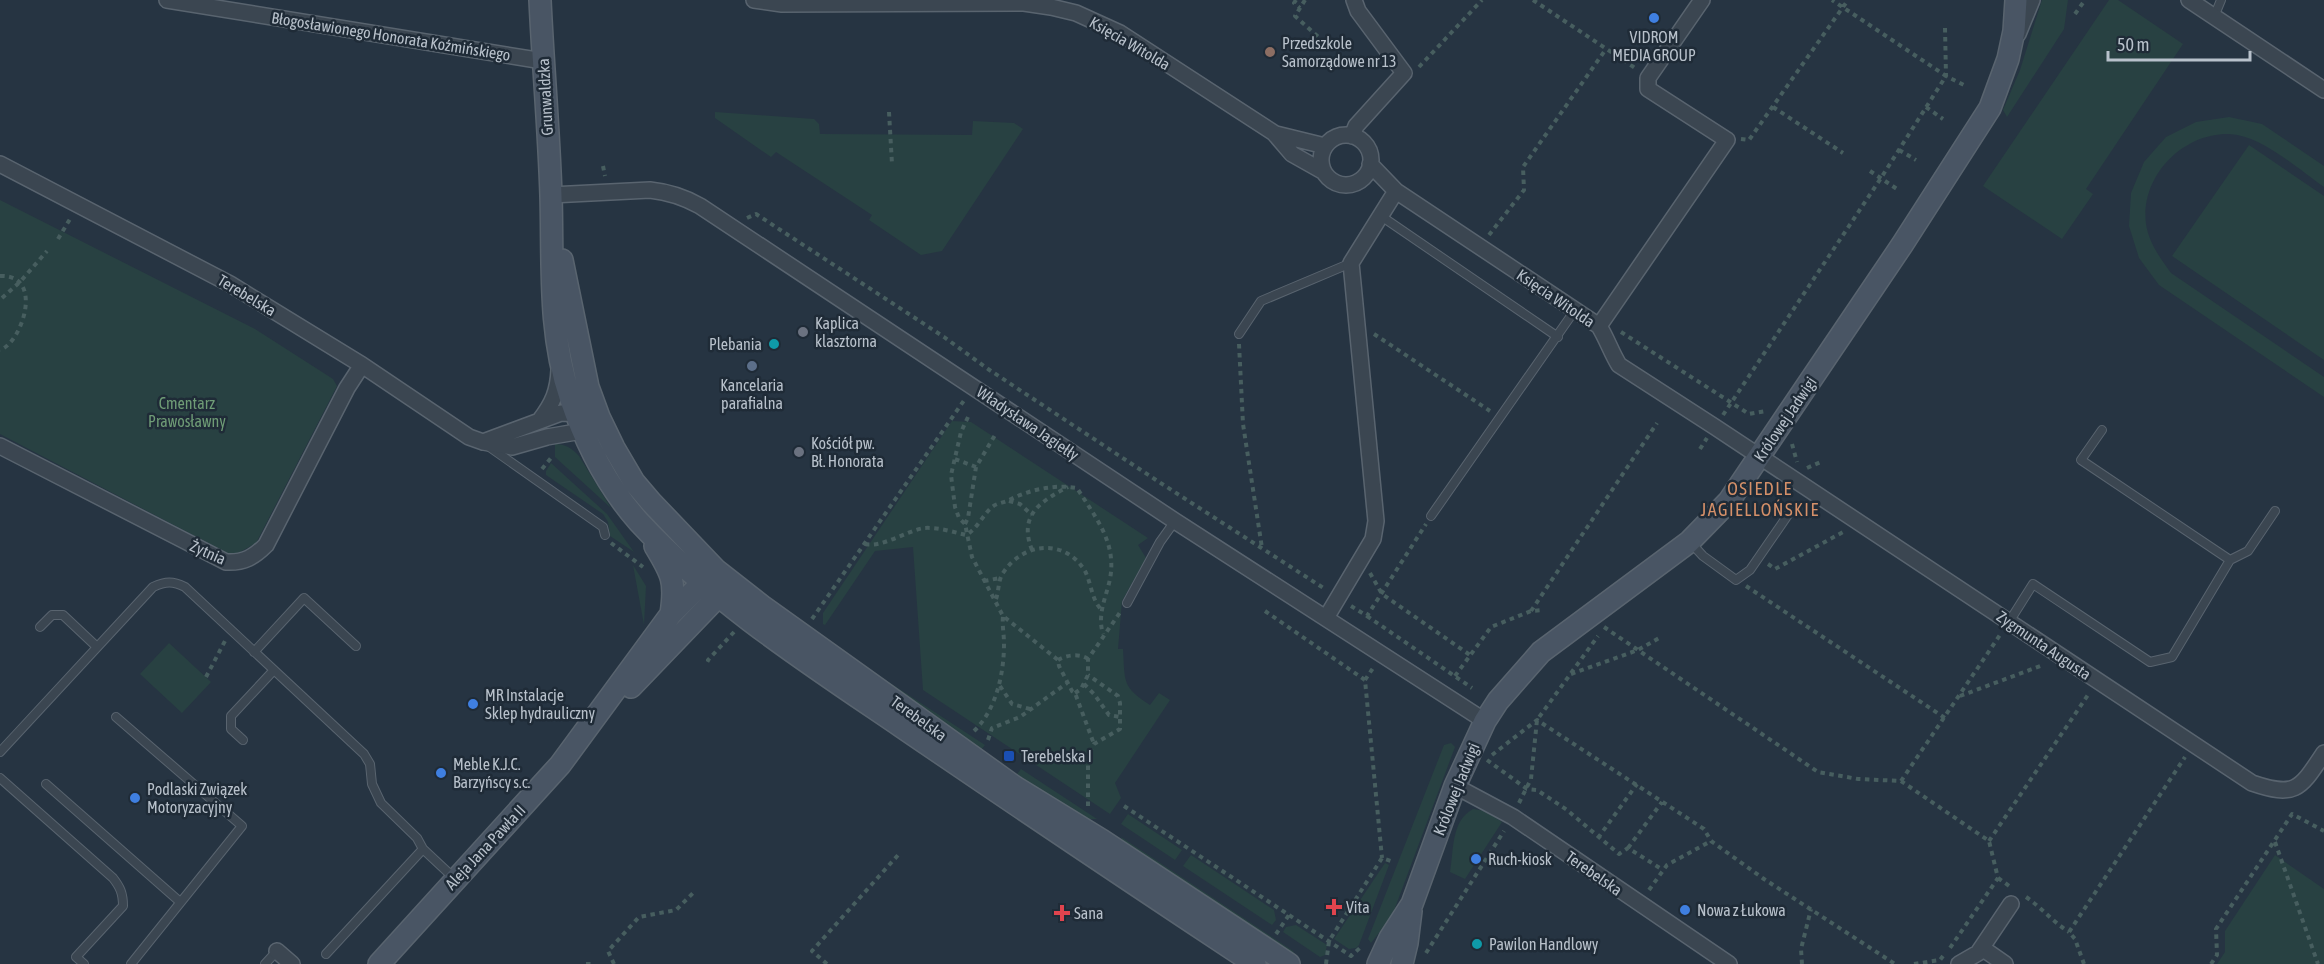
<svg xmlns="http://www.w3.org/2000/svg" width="2324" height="964" font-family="'Asap Condensed',sans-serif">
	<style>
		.green { fill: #284142 }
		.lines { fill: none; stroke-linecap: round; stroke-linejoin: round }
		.lane-casing { stroke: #59646f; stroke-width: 10 }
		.street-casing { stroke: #59646f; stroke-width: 18 }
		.secondary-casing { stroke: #59646f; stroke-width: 24 }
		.path { stroke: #475e5f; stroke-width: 4; stroke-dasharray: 4.5 4.5; stroke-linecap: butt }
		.lane { stroke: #3b4651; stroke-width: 8 }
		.street { stroke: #3b4651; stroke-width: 15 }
		.secondary { stroke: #495564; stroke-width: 21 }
		.shop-dot { fill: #3f7fe0; stroke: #1f2b37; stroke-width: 2 }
		.education-dot { fill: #8d6e63; stroke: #1f2b37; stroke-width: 2 }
		.worship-dot { fill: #6b7280; stroke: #1f2b37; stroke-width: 2 }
		.culture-dot { fill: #0f9aa8; stroke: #1f2b37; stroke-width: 2 }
		.service-dot { fill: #5c6f8a; stroke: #1f2b37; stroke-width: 2 }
		.transit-dot { fill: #1a4fb4; stroke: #1f2b37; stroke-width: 2 }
		.health-dot { fill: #e0444e; stroke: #1f2b37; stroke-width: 2 }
		.labels { text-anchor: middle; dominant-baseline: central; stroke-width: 5; stroke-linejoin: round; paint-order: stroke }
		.street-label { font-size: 16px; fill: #b8c1cb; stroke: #1f2b37 }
		.poi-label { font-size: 16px; fill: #b8c1cb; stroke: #1f2b37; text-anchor: start }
		.park-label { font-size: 16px; fill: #6f9c76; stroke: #1f2b37 }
		.neighbourhood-label { font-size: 18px; letter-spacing: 1.5px; fill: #d59069; stroke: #1f2b37 }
	</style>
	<rect width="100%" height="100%" fill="#263442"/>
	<!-- green -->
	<path class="green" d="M2042,0H2068L2064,29L2007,117L2003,110L2020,70Z
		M2109,0H2118L2183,44L2086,189L2093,194L2062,239L1983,186Z
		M715,112L814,119L819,124L820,134L972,135L973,121L1014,123L1023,129L942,251L921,255L869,220L872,215L776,152L771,157L715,118Z
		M2229,117L2262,124L2324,166V187C2298,169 2261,135 2229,134C2182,133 2140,177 2146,224C2149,243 2160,258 2171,273L2324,377V397L2159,285L2139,258L2129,226L2131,193L2144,162L2166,137L2196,122Z
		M2249,145L2324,196V360L2172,256Z
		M0,200L255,329L333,379L337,386L256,543L233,556L0,434Z
		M952,421L971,422L1148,538L1138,545L1146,558L1122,601L1118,649H1123C1125,682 1122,687 1150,705L1159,693L1170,700L1115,783L1121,798L1110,814L923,690L913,547L875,551L825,625L823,624V613Z
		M555,444C565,444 572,448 579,456L611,508L555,457Z
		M551,463L607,514L634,552L610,536L608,522L603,514L546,475V471Z
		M633,565L646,586L644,625Z
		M169,643L211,682L182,713L140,674Z
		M878,675L985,745L981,750L943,725Z
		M1451,743L1455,747L1392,916L1371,943L1368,939L1444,745Z
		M1021,769L1097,819H1090L1079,816L1017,774Z
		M1473,809L1485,811L1502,822L1465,879L1450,872C1454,849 1451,821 1473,809Z
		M1128,814L1182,850L1175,860L1121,824Z
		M1121,837L1293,951L1298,962L1124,845Z
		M1191,855L1274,910L1276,920L1272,925L1183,866Z
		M2275,855L2324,889V964H2217L2225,952V931Z
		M1385,863L1389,865L1359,945L1356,948L1349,949L1334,939Z
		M1296,925L1327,945L1325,955L1320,957L1283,932L1286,927Z"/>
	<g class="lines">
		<defs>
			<path id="lane" d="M2214,17L2221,0
				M1381,216L1558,337
				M1239,334L1261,301L1351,263
				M2102,430L2081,460L2230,560
				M488,446L603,527L605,535
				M1431,516L1575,310
				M1691,543L1703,556L1736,580L1750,570L1790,512
				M1127,603L1160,542L1175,521
				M2009,622L2033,584L2150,662L2172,657L2230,560L2248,551L2275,511
				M40,627L52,615H63L97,647
				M254,652L304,598L356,646
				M116,717L242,826L131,964
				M243,740L231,729V716L274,670
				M0,752L153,587C166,581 173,581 185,587L364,754L370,764L372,784L381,803L417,838L423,849L454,878
				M0,778L113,878C120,887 123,893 123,906L76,957L84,964
				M46,784L179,901
				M326,954L423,849
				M265,964L277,951"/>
			<path id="street" d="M167,0L543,61
				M754,0L782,4L1024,3L1051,7L1076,13L1120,33L1274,133L1292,154L1324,172
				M2189,0L2324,90
				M2018,34L2032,0
				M1276,134L1325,146
				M1321 160a25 25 0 1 1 50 0a25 25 0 1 1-50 0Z
				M1352,136L1356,126L1404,73L1358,11L1354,0
				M0,164L230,284L362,365L469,437L483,442L512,447L547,437L582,431L589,425
				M1370,164L1396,191L1599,326C1607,339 1611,352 1619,365L1715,427L2252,783C2296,798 2300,789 2324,753
				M551,195L650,190C669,192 684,197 700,206L1175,521L1485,721
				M1599,326L1727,140L1648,89V78L1702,0
				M540,420C553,403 558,391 559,370
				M483,442L561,413L583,414
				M0,446L226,562C244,563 254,557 266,545L347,388L362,365
				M1326,618L1373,539L1376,521L1351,263L1396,191
				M1455,786L1513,817L1729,964
				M1982,948L2005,964
				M277,951L292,964
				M1959,964L1978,953L2011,904"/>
			<path id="secondary" d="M540,0C543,65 549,131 551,196C553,263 548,332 570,397C585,442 607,486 639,522C714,603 811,665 902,727C1019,807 1137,886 1255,964
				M562,260L588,387L599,417L614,448L634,482L651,502L716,570L762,606L1015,787L1103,841L1289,964
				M655,546C672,574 676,581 671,614
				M631,687L728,586
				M379,964L560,765L671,614L713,572
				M1378,964L1390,938L1412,904L1455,786L1485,721L1498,701L1541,652L1689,542L1729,501L1902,245L1990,108L2008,59L2014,31L2016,0
				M1402,964L1407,943L1411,911"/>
		</defs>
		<!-- lane casing -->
		<use href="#lane" class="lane-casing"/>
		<!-- street casing -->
		<use href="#street" class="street-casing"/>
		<!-- secondary casing -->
		<use href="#secondary" class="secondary-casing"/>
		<!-- path -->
		<path class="path" d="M1296,0L1294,3L1300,8
			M1305,0L1295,16L1333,50
			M1533,0L1635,68
			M2075,14L2085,0
			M1945,28L1946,76L1964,85
			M1419,67L1482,0
			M1773,107L1843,153
			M1926,107L1943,119
			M889,112L892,164
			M1741,139L1749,140L1848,0
			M1899,150L1916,160
			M603,166L605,176
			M1870,171L1897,189
			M747,218L756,214L944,337L988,369L1156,480L1325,589
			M1489,235L1524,190L1523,167L1606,49
			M58,239L70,219
			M0,276C45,274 22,343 0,350
			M2,298L20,282L47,251
			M1621,332L1749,414L1766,411
			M1374,334L1490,411
			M1239,344L1243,424L1262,548
			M1723,415L1881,178L1946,76L1832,0
			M968,417L961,432L951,475L955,507L959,518L965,524L972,557L1003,616L1058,660L1059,666L1072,691L1075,693L1094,744
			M1792,444L1797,462
			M1700,449L1707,438
			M955,459L976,467
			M1807,468L1823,461
			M542,469L551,458
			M1009,501L1020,504L1032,515
			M965,524L968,518L976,467L995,435
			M611,543L643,567
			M865,544C882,548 906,531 924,528C938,527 953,532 966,535C978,528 982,516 992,507C997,503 1003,503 1009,500C1029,490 1053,484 1077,488C1095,517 1117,542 1110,579C1106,598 1097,614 1103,634
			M1032,550C1018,515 1041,501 1068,487
			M1768,564L1775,569L1845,531
			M1370,573L1382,594L1470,655
			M984,581L1000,578
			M1746,586L1945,718
			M996,599C999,591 998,580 1003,573C1023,542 1065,538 1085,571C1091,582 1092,601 1101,609
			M1351,606L1367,616L1426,524
			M1265,611L1365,680L1382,858
			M1531,611L1657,423
			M1367,616L1472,688
			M812,619L965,399
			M1604,627L1818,772L1858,779L1901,781L1989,841L1998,878L1950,948
			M1058,660C1066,655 1080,653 1088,659
			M710,661L708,660L734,632
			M1571,674L1638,650L1659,638
			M1455,676L1491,627L1531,611L1544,610
			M206,677L225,641
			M1365,680L1373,668
			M1084,684L1094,694L1109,715L1120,717
			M1000,686L1012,704L1030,709
			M1075,693L1081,689L1088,675V659L1121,611
			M1960,696L2043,665
			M974,731C996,710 1004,674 1004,644C1004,634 1002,625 1003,616
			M988,740L992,728L1020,717L1067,683
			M1492,755L1537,720L1704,829L1711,841L1764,879L1895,964
			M1487,760L1527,789L1537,790L1567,810L1619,854L1628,848L1663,870
			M1901,781L2000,635
			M1519,803L1531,779L1537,720L1598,636
			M1088,806V755L1094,744L1120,729V703L1118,696L1088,675
			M1124,806L1351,956L1361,947
			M1598,838L1637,784
			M1989,841L2090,692
			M2275,842L2318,964
			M1628,848L1662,802
			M1998,878L2012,888
			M1649,890L1667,865L1711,841
			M2026,897C2042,908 2052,921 2069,932
			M1276,934L1289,915
			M1426,953L1504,831
			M586,964H594
			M614,964L608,951L639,917L676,910L693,893
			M827,964L812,951L899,854
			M1326,964L1329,941L1382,858L1394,862
			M1802,964L1801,949L1811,909
			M1914,964L1940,960L1943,956
			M2084,964L2075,939L2069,932L2185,757
			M2211,964L2217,955L2216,929L2292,814L2324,831"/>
		<!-- lane -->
		<use href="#lane" class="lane"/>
		<!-- street -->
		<use href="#street" class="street"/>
		<!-- secondary -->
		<use href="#secondary" class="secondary"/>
	</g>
	<!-- markers -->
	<g class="shop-dot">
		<circle cx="1654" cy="18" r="6"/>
		<circle cx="473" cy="704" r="6"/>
		<circle cx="441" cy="773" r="6"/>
		<circle cx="135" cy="798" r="6"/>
		<circle cx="1476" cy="859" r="6"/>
		<circle cx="1685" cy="910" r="6"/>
	</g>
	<circle class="education-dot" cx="1270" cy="52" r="6"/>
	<g class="worship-dot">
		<circle cx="803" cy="332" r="6"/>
		<circle cx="799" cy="452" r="6"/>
	</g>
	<g class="culture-dot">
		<circle cx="774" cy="344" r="6"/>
		<circle cx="1477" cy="944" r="6"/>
	</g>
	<circle class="service-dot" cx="752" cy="366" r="6"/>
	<rect class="transit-dot" x="1003" y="750" width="12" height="12" rx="3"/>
	<g class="health-dot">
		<path d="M1331 898h6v6h6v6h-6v6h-6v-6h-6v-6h6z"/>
		<path d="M1059 904h6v6h6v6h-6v6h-6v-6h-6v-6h6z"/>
	</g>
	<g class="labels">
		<!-- street labels -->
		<g class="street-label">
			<text transform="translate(391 36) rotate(9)">Błogosławionego Honorata Koźmińskiego</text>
			<text transform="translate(1130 43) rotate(30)">Księcia Witolda</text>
			<text transform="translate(545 97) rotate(-93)">Grunwaldzka</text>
			<text transform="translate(247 295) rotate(31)">Terebelska</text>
			<text transform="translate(1556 298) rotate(34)">Księcia Witolda</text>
			<text transform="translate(1785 419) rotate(-56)">Królowej Jadwigi</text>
			<text transform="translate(1028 423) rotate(34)">Władysława Jagiełły</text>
			<text transform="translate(208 552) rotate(24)">Żytnia</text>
			<text transform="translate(2044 645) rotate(34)">Zygmunta Augusta</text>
			<text transform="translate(919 718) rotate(36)">Terebelska</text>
			<text transform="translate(1456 789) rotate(-68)">Królowej Jadwigi</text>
			<text transform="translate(485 847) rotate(-47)">Aleja Jana Pawła II</text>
			<text transform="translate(1594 873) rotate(35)">Terebelska</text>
		</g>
		<!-- poi labels -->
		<g class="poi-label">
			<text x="1654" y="37" text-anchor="middle">VIDROM<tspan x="1654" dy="18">MEDIA GROUP</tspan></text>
			<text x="1282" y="43">Przedszkole<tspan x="1282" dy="18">Samorządowe nr 13</tspan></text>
			<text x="815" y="323">Kaplica<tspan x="815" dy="18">klasztorna</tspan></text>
			<text x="762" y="344" text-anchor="end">Plebania</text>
			<text x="752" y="385" text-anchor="middle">Kancelaria<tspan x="752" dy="18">parafialna</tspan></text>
			<text x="811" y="443">Kościół pw.<tspan x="811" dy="18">Bł. Honorata</tspan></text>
			<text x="485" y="695">MR Instalacje<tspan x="485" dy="18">Sklep hydrauliczny</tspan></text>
			<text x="1021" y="756">Terebelska I</text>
			<text x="453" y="764">Meble K.J.C.<tspan x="453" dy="18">Barzyńscy s.c.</tspan></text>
			<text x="147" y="789">Podlaski Związek<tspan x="147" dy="18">Motoryzacyjny</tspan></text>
			<text x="1488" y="859">Ruch-kiosk</text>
			<text x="1346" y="907">Vita</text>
			<text x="1697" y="910">Nowa z Łukowa</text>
			<text x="1074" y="913">Sana</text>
			<text x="1489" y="944">Pawilon Handlowy</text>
		</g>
		<!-- park labels -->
		<g class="park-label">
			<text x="187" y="403">Cmentarz<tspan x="187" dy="18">Prawosławny</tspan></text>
		</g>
		<!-- neighbourhood labels -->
		<g class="neighbourhood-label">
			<text x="1760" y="488">OSIEDLE<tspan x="1760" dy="21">JAGIELLOŃSKIE</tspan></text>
		</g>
	</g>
	<!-- scale -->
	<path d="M2108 51v9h142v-9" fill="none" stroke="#b8c1cb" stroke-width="3"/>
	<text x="2117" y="51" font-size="18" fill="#b8c1cb" stroke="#1f2b37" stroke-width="4.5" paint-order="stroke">50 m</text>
</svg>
